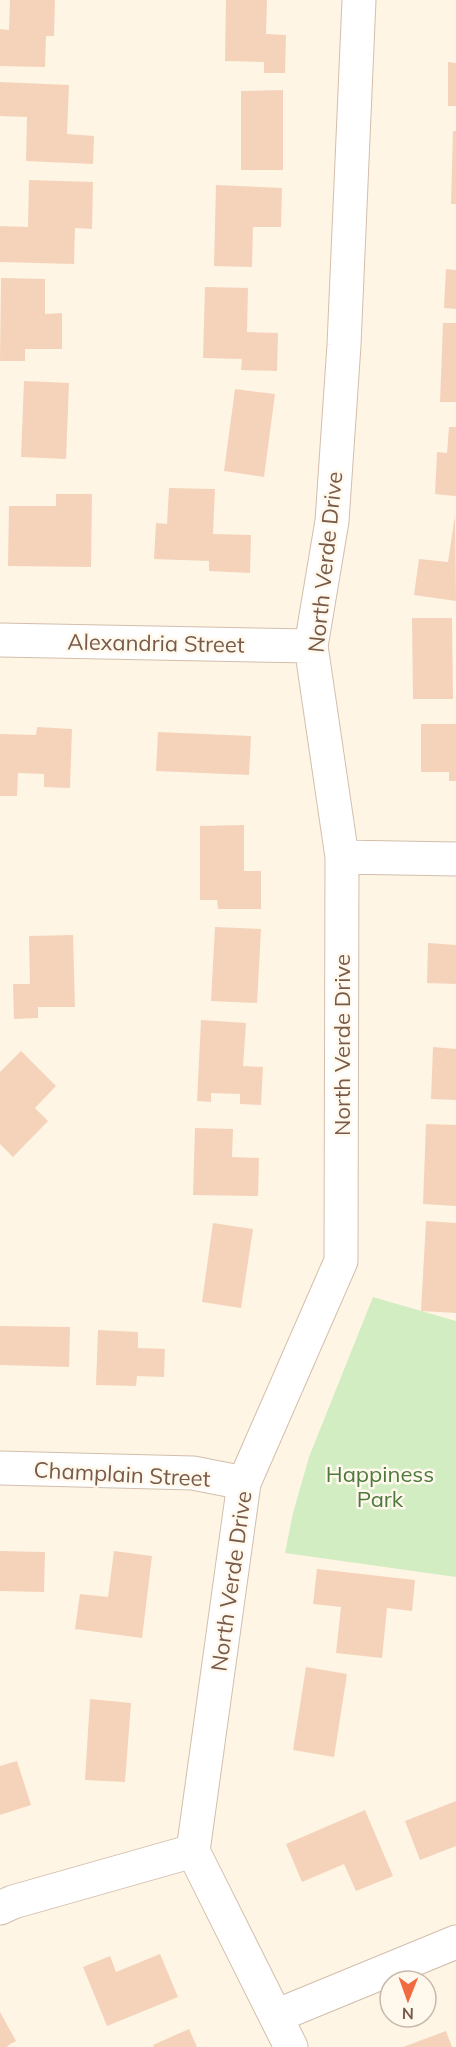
<svg xmlns="http://www.w3.org/2000/svg" width="456" height="2047" font-family="Mulish,sans-serif">
	<style>
		.green { fill: #d3edc2 }
		.building { fill: #f5d3ba }
		.lines { fill: none; stroke-linecap: round; stroke-linejoin: round }
		.minor-casing { stroke: #d3beac; stroke-width: 35 }
		.minor { stroke: #fff; stroke-width: 33 }
		.labels { text-anchor: middle; dominant-baseline: central; stroke-width: 5; stroke-linejoin: round; paint-order: stroke }
		.street-label { font-size: 22px; fill: #795a48; stroke: #fff8ed }
		.park-label { font-size: 22px; fill: #4d7a3c; stroke: #fff8ed }
	</style>
	<rect width="100%" height="100%" fill="#fef5e5"/>
	<!-- green -->
	<path class="green" d="M373,1297L456,1321V1577L285,1553L293,1513L309,1457Z"/>
	<!-- building -->
	<path class="building" d="M10,0H55L54,36H46L45,67L0,66V29L9,30Z
		M226,0H267L266,34L286,35L285,73H264V62L225,61Z
		M448,62L456,63V106H448Z
		M0,82L69,85L67,134L94,136L93,164L26,161L27,117L0,116Z
		M283,90V170H241V91Z
		M453,131H456V204H451Z
		M29,180L93,182L92,229L75,228L74,264L0,262V226L28,227Z
		M216,185L282,188L281,227H253L252,267L214,266Z
		M446,269L456,270V309L444,308Z
		M1,278L45,279V314L62,313V349H25V361H0Z
		M205,287L248,288L247,332L278,333L277,371L241,370L242,359L203,358Z
		M443,323H456V402H440Z
		M24,381L69,383L66,459L21,457Z
		M235,389L275,394L264,477L224,471Z
		M449,427H456V496L435,494L437,452L447,453Z
		M169,488L215,489L213,534L251,535L250,573L209,571V561L154,559L156,523L167,524Z
		M56,494H92L91,567L8,566L9,506H56Z
		M455,515L456,601L414,595L419,559L448,562Z
		M412,618H452L453,699H413Z
		M421,724H456V781H449V772H421Z
		M37,727L72,729L70,788L44,787V774L18,773L17,796H0V734L36,735Z
		M158,732L251,736L249,775L156,771Z
		M244,825V871H261V909H218L217,900H200V826Z
		M215,927L261,929L257,1003L211,1001Z
		M73,935L75,1007H38V1018L14,1019L13,984H30L29,936Z
		M428,943L456,945V984L427,983Z
		M201,1020L246,1023L243,1066L263,1067L261,1105L240,1104V1094L211,1093V1102L197,1101Z
		M433,1047L456,1049V1100L431,1099Z
		M21,1051L56,1086L35,1108L48,1121L13,1157L0,1144V1072Z
		M426,1124L456,1125V1206L423,1204Z
		M195,1128L233,1129L232,1157L259,1158L258,1196L193,1195Z
		M426,1221L456,1223V1313L421,1311Z
		M213,1223L253,1229L241,1308L202,1302Z
		M0,1326L70,1327L69,1367L0,1365Z
		M98,1330L138,1332V1348L165,1349L164,1377L137,1376L136,1386L96,1385Z
		M0,1551L45,1552L44,1592L0,1591Z
		M114,1551L152,1556L142,1638L75,1629L80,1594L108,1597Z
		M317,1569L415,1580L412,1611L387,1608L382,1658L336,1653L341,1607L313,1604Z
		M306,1667L347,1674L334,1757L293,1750Z
		M90,1699L131,1703L125,1782L85,1780Z
		M17,1761L31,1805L0,1815V1766Z
		M456,1801V1846L420,1860L405,1821Z
		M365,1810L393,1876L356,1891L344,1864L302,1882L286,1844Z
		M160,1954L178,1997L107,2026L83,1967L110,1956L116,1972Z
		M0,2012L16,2041L7,2046L8,2047H0Z
		M189,2029L197,2047H154L153,2045Z
		M446,2031L452,2047H403Z"/>
	<g class="lines">
		<defs>
			<path id="minor" d="M0,640L311,646
				M342,857L456,859
				M0,1468L193,1473L244,1483
				M0,1908L13,1902L193,1851
				M276,2016L456,1942
				M291,2047L193,1851L244,1483L341,1261L342,857L311,646L332,521L344,345L359,0"/>
		</defs>
		<!-- minor casing -->
		<use href="#minor" class="minor-casing"/>
		<!-- minor -->
		<use href="#minor" class="minor"/>
	</g>
	<g class="labels">
		<!-- street labels -->
		<g class="street-label">
			<text transform="translate(325 562) rotate(-84)">North Verde Drive</text>
			<text transform="translate(156 643) rotate(1)">Alexandria Street</text>
			<text transform="translate(342 1045) rotate(-90)">North Verde Drive</text>
			<text transform="translate(122 1474) rotate(3)">Champlain Street</text>
			<text transform="translate(231 1581) rotate(-82)">North Verde Drive</text>
		</g>
		<!-- park labels -->
		<g class="park-label">
			<text x="380" y="1474">Happiness<tspan x="380" dy="25">Park</tspan></text>
		</g>
	</g>
	<!-- north arrow -->
	<g transform="translate(408 1999) rotate(181)"><circle r="28" fill="#fff8ed" stroke="#c9b9ab" stroke-width="1.5"/>
	<path d="M0-4.5L10 22L0 15L-10 22Z" fill="#f16b41"/>
	<text y="-9" font-size="16" font-weight="bold" text-anchor="middle" fill="#795a48">N</text>
	</g>
</svg>
